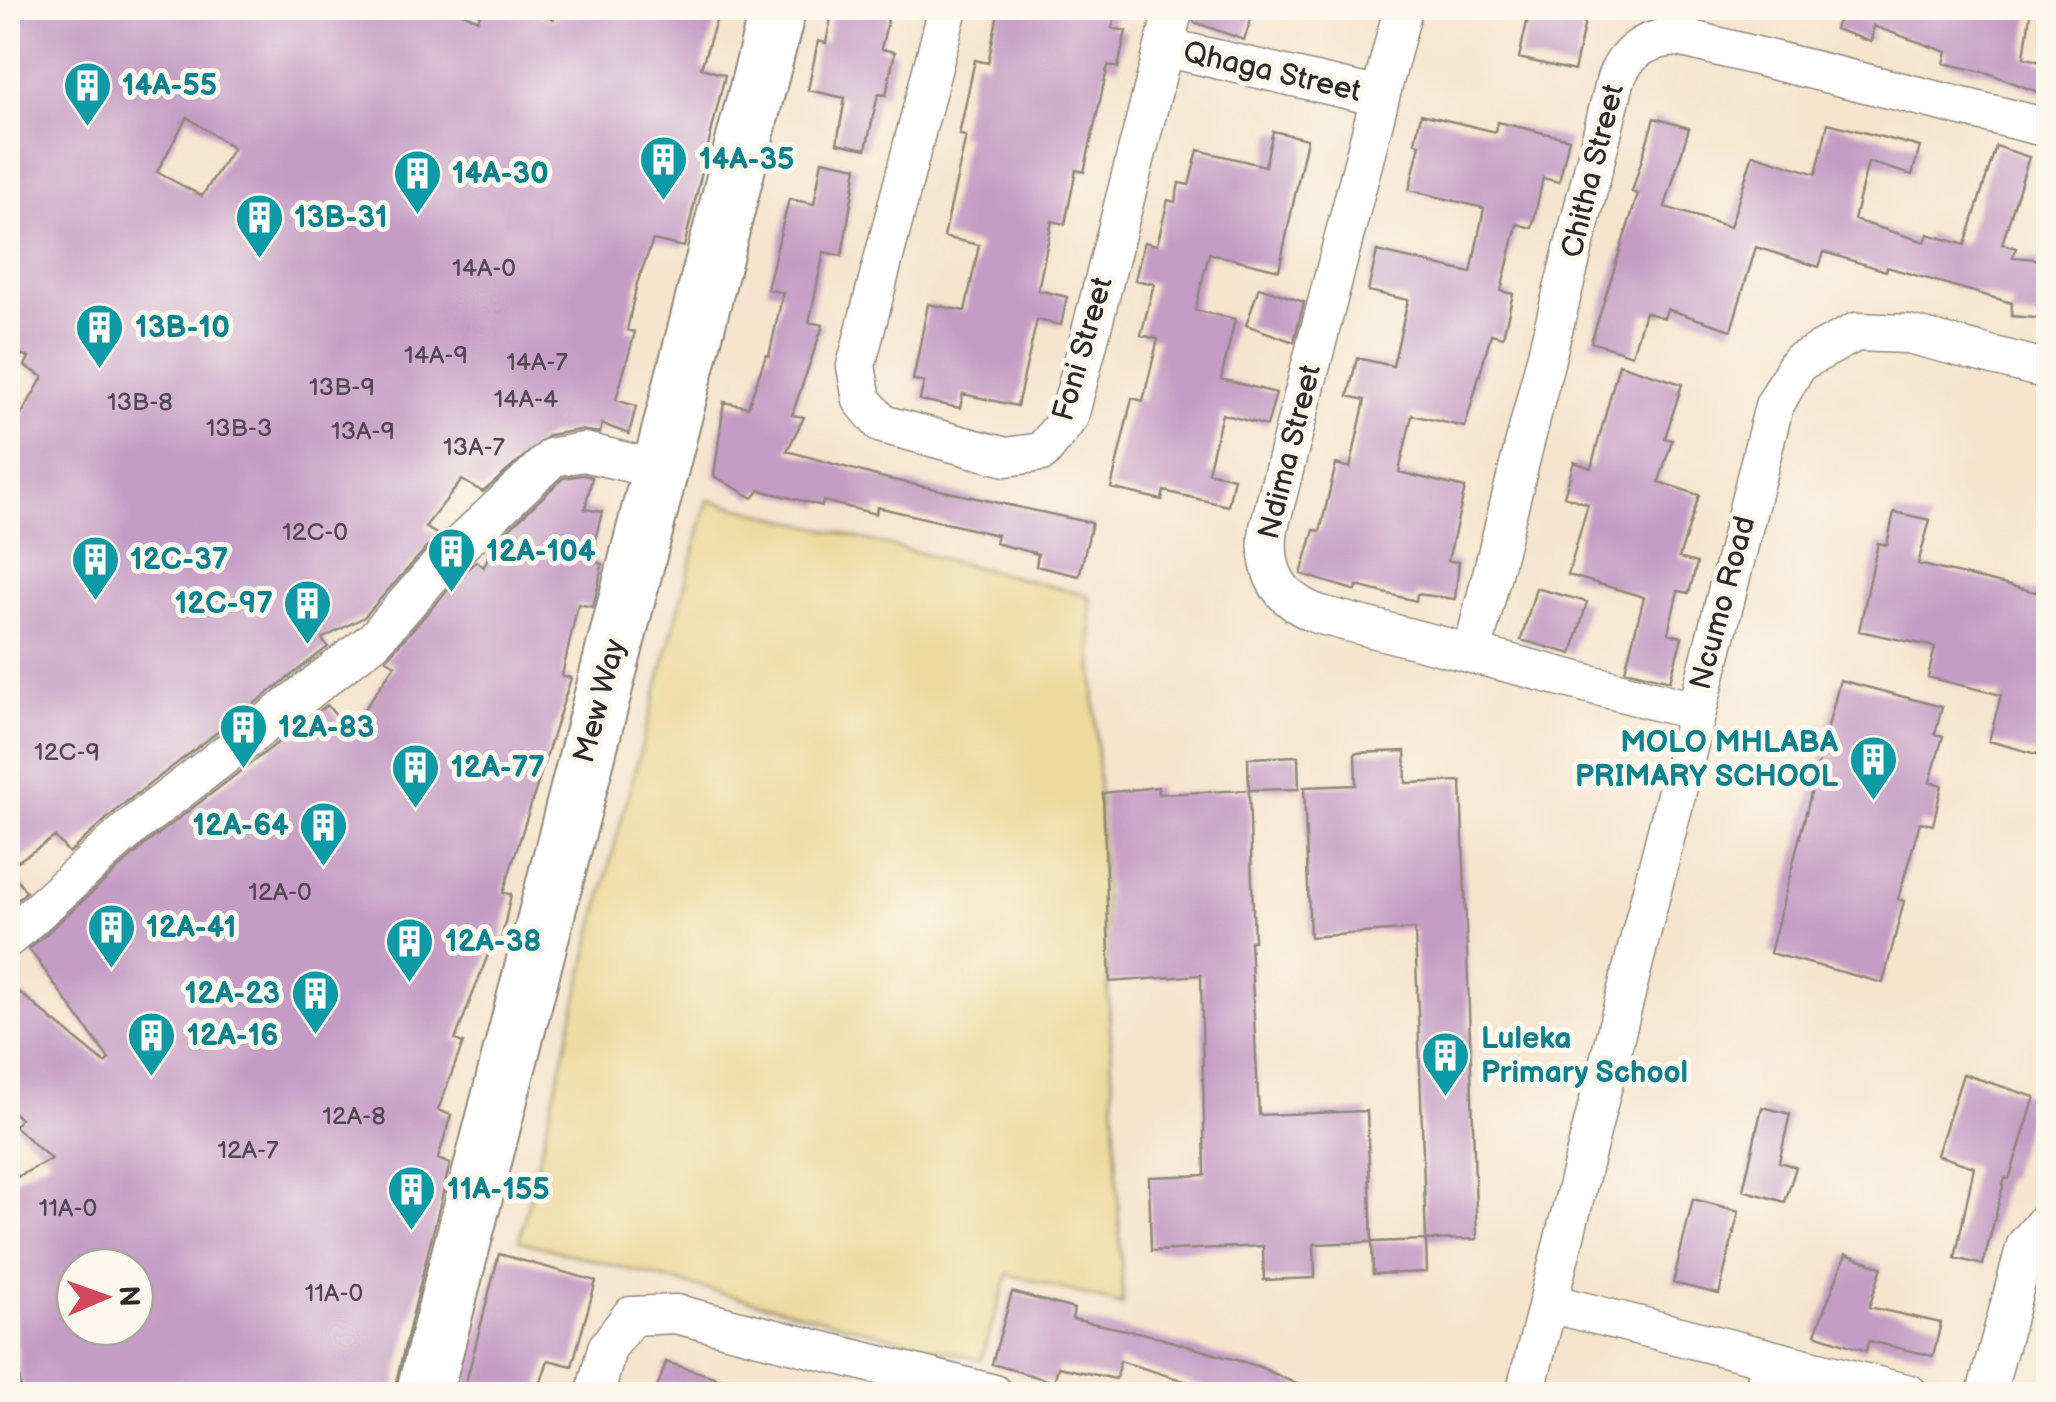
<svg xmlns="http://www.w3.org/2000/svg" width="2056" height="1402" font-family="'Balsamiq Sans',sans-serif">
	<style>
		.sand { fill: #eeda9e; stroke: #8c8264; stroke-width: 2.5 }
		.building { fill: #c59cc5; fill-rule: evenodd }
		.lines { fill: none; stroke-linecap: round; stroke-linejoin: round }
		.street-casing { stroke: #90887c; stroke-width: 41 }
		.primary-casing { stroke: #90887c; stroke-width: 59 }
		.street { stroke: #fff; stroke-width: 38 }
		.primary { stroke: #fff; stroke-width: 55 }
		.labels { text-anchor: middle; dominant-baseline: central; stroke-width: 10; stroke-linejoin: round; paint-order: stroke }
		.number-label { font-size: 25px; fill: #524752 }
		.street-label { font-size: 30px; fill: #2b2b2b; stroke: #fbf7ec }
		.culture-label { font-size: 30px; font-weight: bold; fill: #0d838f; stroke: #fbf7ec; text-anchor: start }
	</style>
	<rect width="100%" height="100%" fill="#fbf7ec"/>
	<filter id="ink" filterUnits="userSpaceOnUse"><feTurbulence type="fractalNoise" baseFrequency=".01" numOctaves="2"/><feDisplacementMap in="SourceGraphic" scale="20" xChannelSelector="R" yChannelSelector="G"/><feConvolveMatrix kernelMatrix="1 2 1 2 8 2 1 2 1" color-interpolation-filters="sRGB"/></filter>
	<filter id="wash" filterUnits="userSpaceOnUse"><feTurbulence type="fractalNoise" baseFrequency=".0048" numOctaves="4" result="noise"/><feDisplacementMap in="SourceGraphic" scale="40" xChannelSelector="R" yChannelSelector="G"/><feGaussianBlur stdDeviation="2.25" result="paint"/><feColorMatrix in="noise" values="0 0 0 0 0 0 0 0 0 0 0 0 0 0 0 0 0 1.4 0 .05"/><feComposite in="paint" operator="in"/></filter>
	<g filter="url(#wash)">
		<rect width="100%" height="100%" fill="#f6e4cd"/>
		<!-- sand -->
		<path class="sand" d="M708,500L1090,596L1123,1305L1008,1274L981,1360L519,1241L608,870Z"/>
		<g id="blocks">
			<!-- building -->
			<path class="building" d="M8,8H452L478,20L483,8H518L554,19L557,9L596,14L598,8H720L701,68L725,75L684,247L653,240L637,283L627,330L635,332L616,400L636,406L629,434L602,424L600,433L580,430L549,435L483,492L462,480L425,527L438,535L364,617L322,639L328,647L120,807L69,853L55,837L9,867L26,892L8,908V438L43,377L25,366L29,357L8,350ZM187,117L233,148L202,196L157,172Z
				M833,8L890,11L881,49L895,52L886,95L878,94L866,149L837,143L845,98L808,90L818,41L826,43Z
				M999,8H1117L1112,28L1126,31L1118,68L1108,65L1084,172L1076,170L1065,224L1052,221L1038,290L1067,297L1061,325L1037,320L1017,406L963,394L960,408L920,400L924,382L913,380L928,304L965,311L979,245L944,237L966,136L959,135L975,60L988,63Z
				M1196,8H1255L1244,40L1194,22Z
				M1530,8H1588L1574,71L1519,58Z
				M1832,8H2031L2024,57L2048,64V96L1988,73L1944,63L1947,52L1873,26L1871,42L1835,29L1840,15L1831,12Z
				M1421,114L1496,132L1498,122L1569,139L1559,182L1543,178L1532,228L1517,224L1501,291L1513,294L1503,337L1491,334L1465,427L1412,415L1399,472L1465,488L1448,561L1459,562L1455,599L1417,594L1416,601L1357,586L1356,591L1301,574L1314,530L1320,531L1336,464L1350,468L1365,400L1348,396L1357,358L1393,366L1408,300L1368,291L1377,251L1471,273L1484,208L1409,190L1420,144L1415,142Z
				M1654,118L1689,128L1665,207L1730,227L1753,154L1816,174L1828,123L1920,147L1912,175L1868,162L1854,220L1925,242L1928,234L1965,245L1996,146L2029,157L2002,244L2016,248L2013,257L2048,260V319L2011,316L2012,303L1887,267L1886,271L1824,252L1819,267L1756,247L1731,330L1667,309L1664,318L1645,312L1632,355L1591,342L1638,194L1632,192Z
				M1273,131L1307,139L1279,270L1209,253L1195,310L1235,319L1221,379L1276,393L1267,426L1222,414L1208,472L1234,478L1228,506L1164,491L1162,500L1111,488L1132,398L1143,401L1158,339L1141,335L1154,284L1135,280L1144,242L1157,245L1168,200L1175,202L1179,183L1189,185L1198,150L1265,166Z
				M822,160L857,167L842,256L824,252L809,322L823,325L792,415L804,417L787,451L884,478L1092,523L1079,576L1036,566L1038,554L995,543L997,535L877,507L876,514L823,501L822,506L760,490L753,498L714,476L724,402L748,407L766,355L769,356L783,293L767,289L789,199L814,204Z
				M1259,287L1304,302L1294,342L1246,325Z
				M1619,364L1682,384L1665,438L1672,440L1659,482L1699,495L1679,558L1697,563L1689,593L1678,591L1668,633L1682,637L1670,681L1625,670L1644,597L1568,575L1588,504L1564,496L1574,462L1591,468Z
				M583,475L592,477L585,509L602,512L590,560L602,564L598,587L593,607L578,604L562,676L571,678L503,893L511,894L501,941L494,939L455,1040L463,1043L438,1110L451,1115L438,1159L450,1164L393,1394H21L14,1309L8,1312V1182L51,1159L14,1126L20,1119L8,1107V983L105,1063L109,1059L29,949L148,842L327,705L349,731L395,665L386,659L465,571L476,561L484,567L494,543L563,478ZM75,1267H135V1327H75Z
				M1894,512L1930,520L1918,564L2048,595V757L1989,741L2001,695L1928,677L1935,647L1859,631L1878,543L1887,545Z
				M1536,588L1587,602L1572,654L1521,640Z
				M1840,680L1942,707L1935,734L1943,736L1930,782L1942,785L1933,825L1920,822L1898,899L1904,901L1883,983L1770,953Z
				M1405,751L1406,783L1461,781L1477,1239L1426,1240L1415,929L1310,937L1304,787L1356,785L1355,753Z
				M1298,756L1299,789L1249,790L1248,758Z
				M1158,787V794L1249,790L1254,941H1250L1259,1115L1367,1111L1372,1242L1314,1244L1315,1278L1264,1280L1263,1246L1151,1251L1149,1177L1205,1175L1201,975L1110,982L1103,793Z
				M1963,1074L2035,1097L2009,1179L2005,1178L1983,1265L1955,1258L1974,1167L1937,1155Z
				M1762,1107L1790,1114L1779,1162L1796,1167L1785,1202L1743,1190Z
				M1693,1199L1739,1211L1719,1294L1673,1283Z
				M1426,1240L1427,1272L1373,1274L1372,1242Z
				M499,1254L596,1281L572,1366L548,1360L537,1394H463Z
				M1846,1254L1882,1267L1869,1307L1941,1323L1933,1356L1869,1341L1866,1351L1815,1334Z
				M1012,1292L1074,1309L1072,1319L1146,1334L1260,1367L1318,1394H1227L1120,1361L1116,1379L1058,1367L1054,1382L992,1364Z
				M666,1362L750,1388L749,1394H655Z"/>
		</g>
	</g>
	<g filter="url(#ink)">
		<use href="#blocks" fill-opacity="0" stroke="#90887c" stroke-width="2.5"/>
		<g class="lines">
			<defs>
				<path id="street" d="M948,8L856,366L862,400L882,424L1006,457L1042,452L1069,417L1174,8
					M1403,8L1269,528C1263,570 1277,598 1317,614L1695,711
					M1164,47L1380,97
					M1472,654L1616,78C1628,49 1649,38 1679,37L2048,128
					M8,938L134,825L374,640L449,555L553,457L584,452L660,470
					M1549,1303L1909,1394
					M595,1394L607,1348L631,1316L676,1314L994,1394
					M1525,1394L1774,406L1798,363L1856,332L1908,334L2048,370
					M1763,1394L1771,1360
					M1986,1394L2026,1245L2048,1219"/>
				<path id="primary" d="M424,1394L778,8"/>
			</defs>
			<!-- street casing -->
			<use href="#street" class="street-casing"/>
			<!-- primary casing -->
			<use href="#primary" class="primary-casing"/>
			<!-- street -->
			<use href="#street" class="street"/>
			<!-- primary -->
			<use href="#primary" class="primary"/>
		</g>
	</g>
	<!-- icons -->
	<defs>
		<symbol id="building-pin" viewBox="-11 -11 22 30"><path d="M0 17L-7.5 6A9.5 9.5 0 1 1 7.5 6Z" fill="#0f9aa8" stroke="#fbf7ec"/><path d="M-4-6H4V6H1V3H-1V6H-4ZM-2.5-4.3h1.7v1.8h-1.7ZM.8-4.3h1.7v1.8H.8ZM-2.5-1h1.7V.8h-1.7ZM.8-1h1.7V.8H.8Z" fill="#fff"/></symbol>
	</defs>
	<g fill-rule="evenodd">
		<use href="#building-pin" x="60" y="58" width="55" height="75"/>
		<use href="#building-pin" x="636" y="132" width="55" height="75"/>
		<use href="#building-pin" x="390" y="146" width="55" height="75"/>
		<use href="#building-pin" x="232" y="190" width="55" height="75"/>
		<use href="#building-pin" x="72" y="300" width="55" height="75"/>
		<use href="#building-pin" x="424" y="524" width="55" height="75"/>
		<use href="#building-pin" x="68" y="532" width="55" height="75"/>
		<use href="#building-pin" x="280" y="576" width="55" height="75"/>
		<use href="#building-pin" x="216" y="700" width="55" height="75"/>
		<use href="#building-pin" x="1846" y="732" width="55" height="75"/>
		<use href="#building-pin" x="388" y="740" width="55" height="75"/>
		<use href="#building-pin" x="296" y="798" width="55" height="75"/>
		<use href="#building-pin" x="84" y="900" width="55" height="75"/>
		<use href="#building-pin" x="382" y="914" width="55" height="75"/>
		<use href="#building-pin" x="288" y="966" width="55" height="75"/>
		<use href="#building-pin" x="124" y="1008" width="55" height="75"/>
		<use href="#building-pin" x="1418" y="1028" width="55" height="75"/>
		<use href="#building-pin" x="384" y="1162" width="55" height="75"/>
	</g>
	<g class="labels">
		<!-- number labels -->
		<g class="number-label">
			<text x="484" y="268">14A-0</text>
			<text x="436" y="355">14A-9</text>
			<text x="537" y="362">14A-7</text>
			<text x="342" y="387">13B-9</text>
			<text x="526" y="399">14A-4</text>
			<text x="140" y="402">13B-8</text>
			<text x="239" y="428">13B-3</text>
			<text x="363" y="431">13A-9</text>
			<text x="474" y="447">13A-7</text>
			<text x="315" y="532">12C-0</text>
			<text x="67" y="752">12C-9</text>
			<text x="280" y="892">12A-0</text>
			<text x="354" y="1116">12A-8</text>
			<text x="248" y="1150">12A-7</text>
			<text x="68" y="1208">11A-0</text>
			<text x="334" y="1293">11A-0</text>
		</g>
		<!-- street labels -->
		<g class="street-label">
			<text transform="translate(1272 72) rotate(13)">Qhaga Street</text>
			<text transform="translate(1593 171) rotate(-76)">Chitha Street</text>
			<text transform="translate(1083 349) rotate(-74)">Foni Street</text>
			<text transform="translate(1290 452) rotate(-76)">Ndima Street</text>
			<text transform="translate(1723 603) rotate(-75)">Ncumo Road</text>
			<text transform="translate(600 701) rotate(-75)">Mew Way</text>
		</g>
		<!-- culture labels -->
		<g class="culture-label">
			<text x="122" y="86">14A-55</text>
			<text x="699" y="160">14A-35</text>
			<text x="452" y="174">14A-30</text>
			<text x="294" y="218">13B-31</text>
			<text x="135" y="328">13B-10</text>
			<text x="486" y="552">12A-104</text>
			<text x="130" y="560">12C-37</text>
			<text x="273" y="604" text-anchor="end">12C-97</text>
			<text x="278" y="728">12A-83</text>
			<text x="1838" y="743" text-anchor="end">MOLO MHLABA<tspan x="1838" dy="34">PRIMARY SCHOOL</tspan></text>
			<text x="451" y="768">12A-77</text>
			<text x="289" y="826" text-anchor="end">12A-64</text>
			<text x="146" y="928">12A-41</text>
			<text x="445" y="942">12A-38</text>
			<text x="280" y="994" text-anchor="end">12A-23</text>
			<text x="187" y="1036">12A-16</text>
			<text x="1481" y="1039">Luleka<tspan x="1481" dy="34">Primary School</tspan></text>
			<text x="447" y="1190">11A-155</text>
		</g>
	</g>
	<!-- margin -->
	<rect width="2056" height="1402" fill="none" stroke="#fbf7ec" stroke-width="40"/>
	<!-- north arrow -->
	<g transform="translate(105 1297) rotate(88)"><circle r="48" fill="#fbf7ec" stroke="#a8a59f" stroke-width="2.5"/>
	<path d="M0-8L18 38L0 25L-18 38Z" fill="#d1495b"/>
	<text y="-15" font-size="28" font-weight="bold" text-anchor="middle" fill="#2b2b2b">N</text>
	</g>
</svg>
